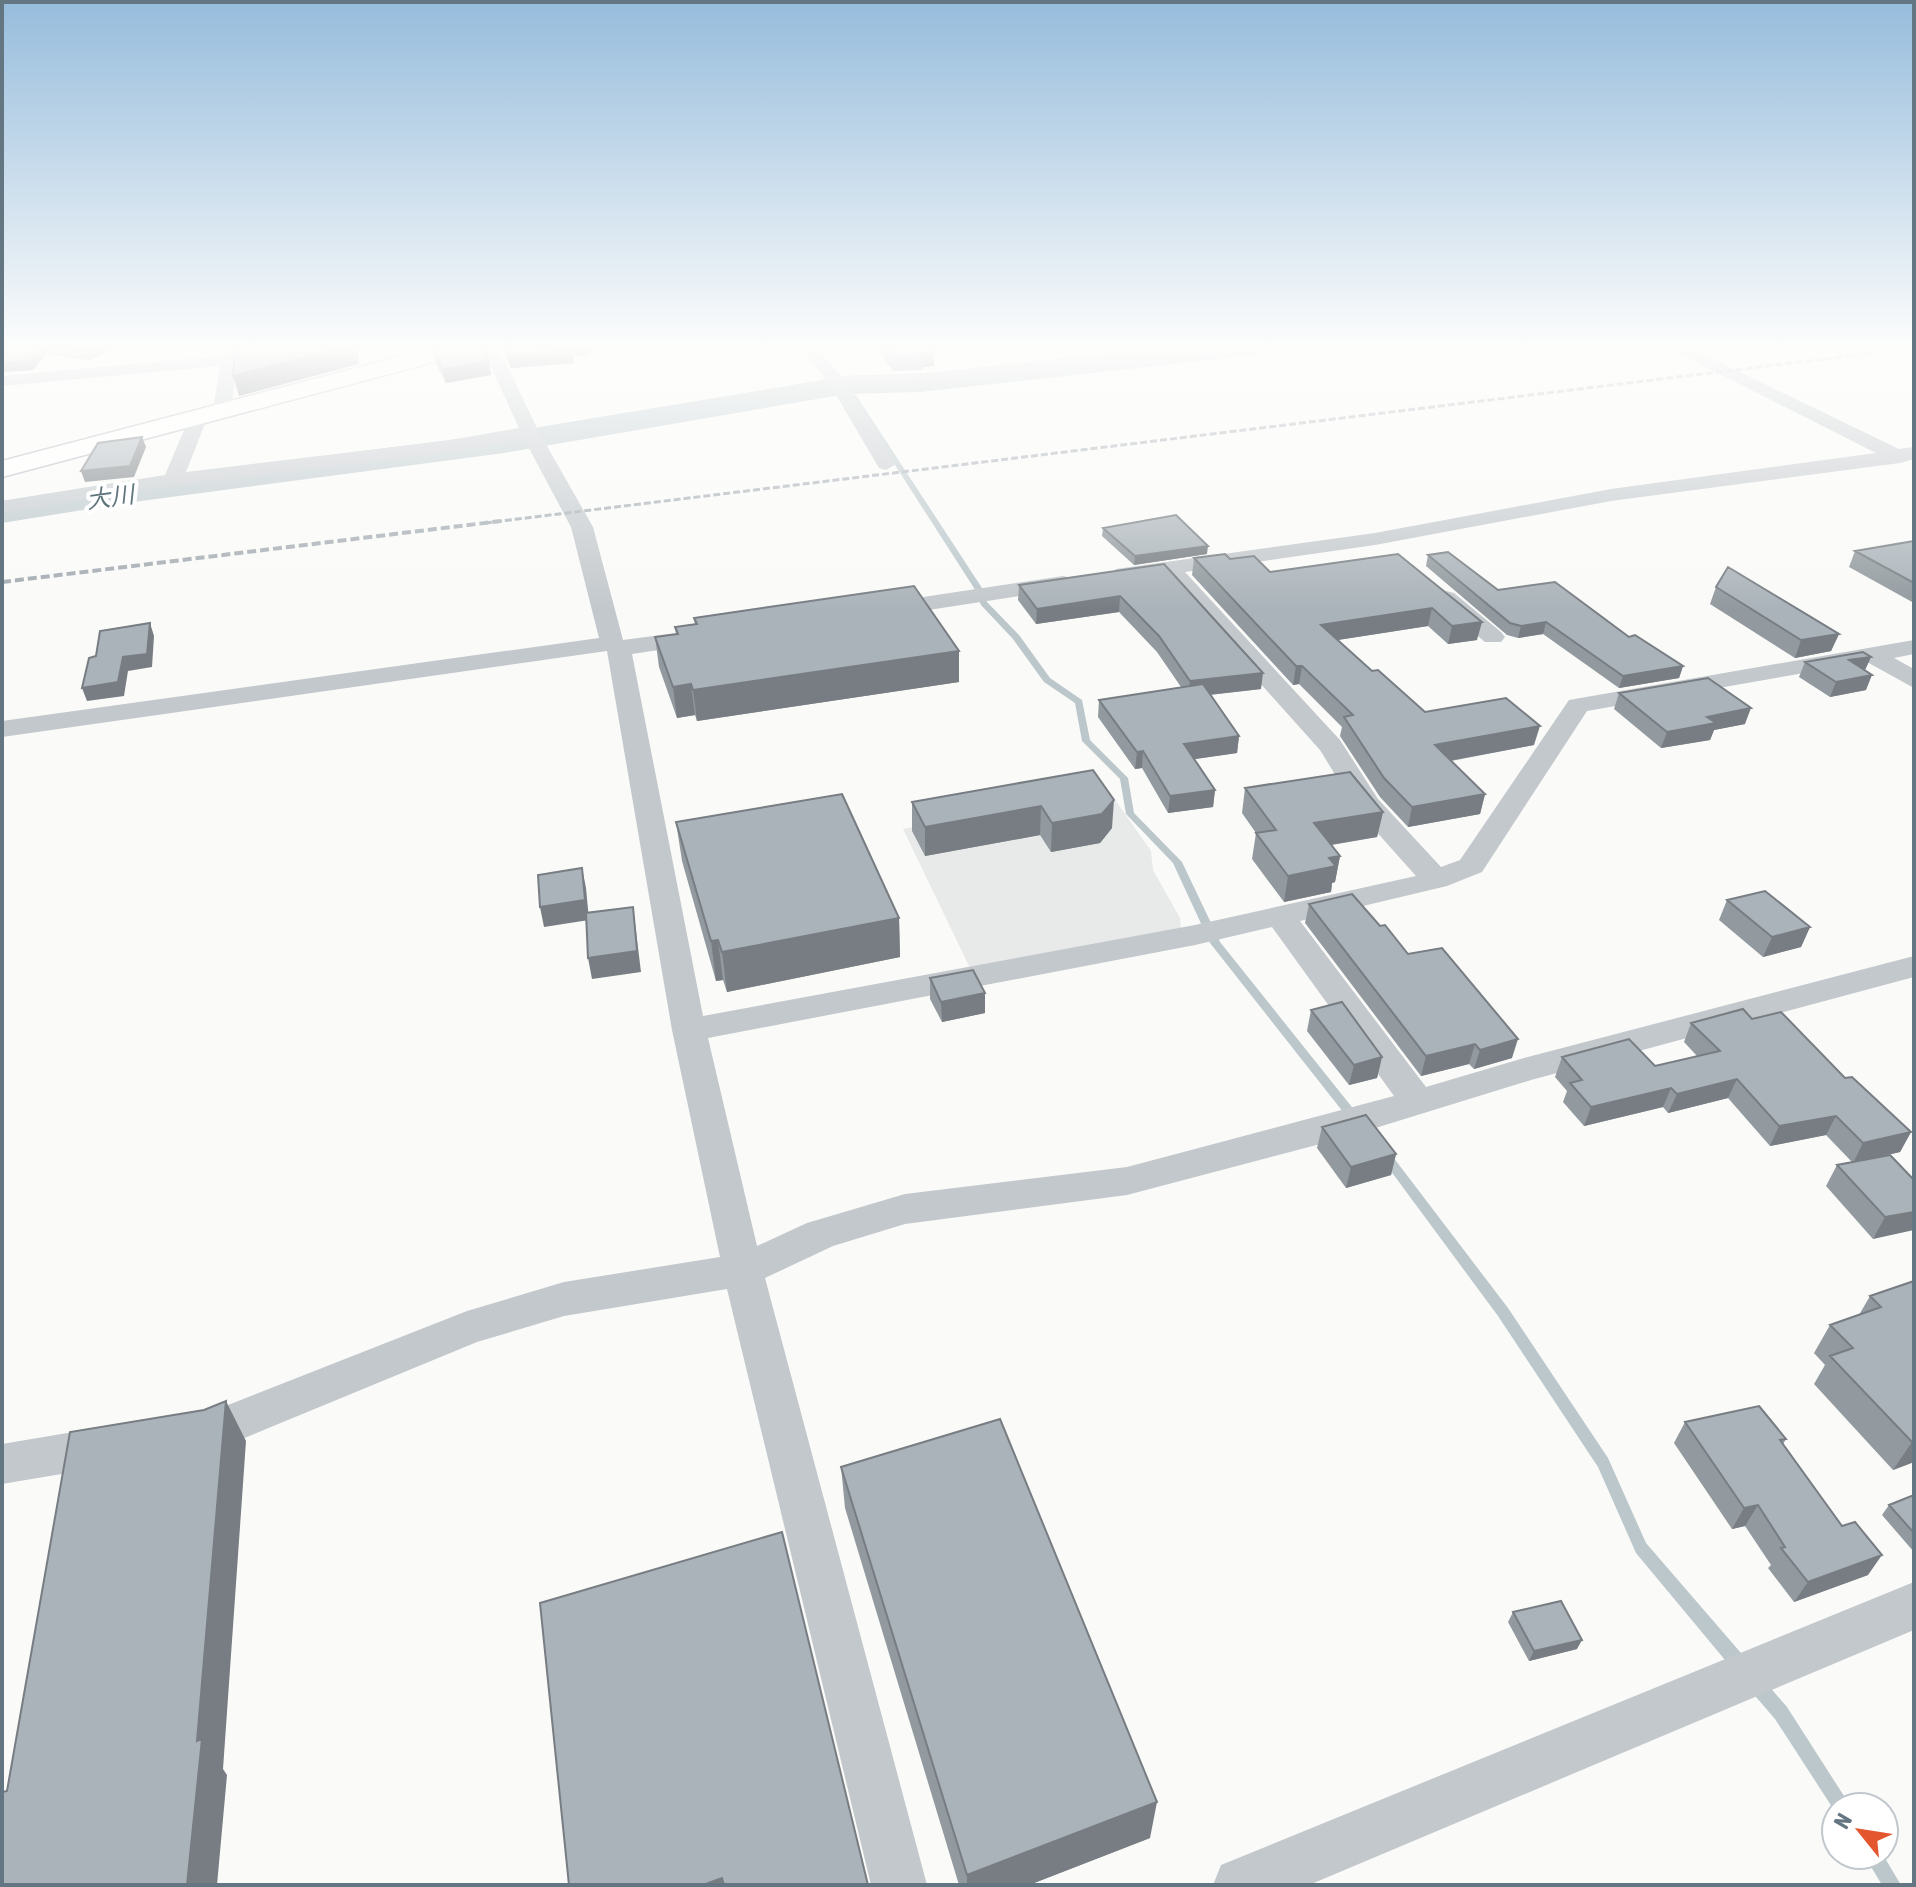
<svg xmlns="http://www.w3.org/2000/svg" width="1916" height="1887" font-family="'Asap Condensed','Noto Sans JP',sans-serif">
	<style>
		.built { fill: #e8e9e9 }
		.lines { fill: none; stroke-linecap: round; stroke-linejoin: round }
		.stream { fill: #bbc7cb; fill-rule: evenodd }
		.river { fill: #bbc7cb; fill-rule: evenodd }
		.secondary-casing { stroke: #b3babf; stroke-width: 3 }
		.street { fill: #c3c8cc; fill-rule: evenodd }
		.secondary { fill: #fff; fill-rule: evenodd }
		.rail-far1 { stroke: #a2aab0; stroke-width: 3; stroke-dasharray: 7 3; stroke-linecap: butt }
		.rail { stroke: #a2aab0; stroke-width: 4; stroke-dasharray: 9 4; stroke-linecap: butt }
		.wall { fill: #929a9f }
		.shaded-wall { fill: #777d82 }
		.building { fill: #aab3b9; stroke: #777d82; stroke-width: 2 }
		.labels { text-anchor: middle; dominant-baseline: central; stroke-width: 8; stroke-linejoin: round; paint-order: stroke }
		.far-water-label { font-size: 24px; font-style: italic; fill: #60757c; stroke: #fff }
	</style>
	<rect width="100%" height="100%" fill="#fafaf8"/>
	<!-- built -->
	<path class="built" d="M1109,791L1151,851L1153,870L1180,918L1181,929L970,968L903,829Z"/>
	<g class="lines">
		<!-- stream -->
		<path class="stream" d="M851,394L856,395L982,588L987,602L1019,635L1050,678L1082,700L1090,740L1128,778L1134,813L1182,862L1220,942L1359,1116L1361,1119L1359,1122H1351L1210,943L1173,863L1126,814L1120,779L1082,741L1075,703L1044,682L1013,639L981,605L974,588L850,395Z
			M1386,1152L1390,1153L1508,1308L1608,1458L1646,1543L1747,1660L1749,1666L1747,1672L1741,1674L1735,1672L1636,1553L1598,1467L1498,1316L1382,1159L1380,1156L1382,1153Z
			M1756,1676L1762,1678L1787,1707L1851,1807H1836V1813L1775,1719L1750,1690L1748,1684L1750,1678Z
			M1864,1855H1883L1901,1885H1882Z"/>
		<!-- river -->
		<path class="river" d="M1179,345H1279L1274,351L1264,354L920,392L846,394L504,453L126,503L2,523V501L126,481L504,433L846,376L920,374Z"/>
		<defs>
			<path id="secondary" d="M444,345H482L479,350L2,477V461Z"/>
		</defs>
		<!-- secondary casing -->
		<use href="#secondary" class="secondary-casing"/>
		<!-- street -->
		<path class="street" d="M227,345H243L237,360L231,411L222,416L213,411L220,366L2,386V376L222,356Z
			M481,345H497L539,432L593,527L623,640L699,630L707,632L711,637L707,642L699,644L632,654L703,1016L1195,925L1416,876L1357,810L1320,750L1163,575L1124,581L1113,574L1116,569L1375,533L1611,489L1876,453L1662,345H1684L1899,449L1914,447V459L1900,463L1611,501L1375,545L1185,572L1340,740L1378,799L1441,867L1460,860L1569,700L1914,640V654L1894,658L1914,669V688L1867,662L1587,711L1482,872L1447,886L1300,921L1426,1087L1524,1058L1914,956V977L1531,1080L1343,1138L1127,1195L905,1224L833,1246L765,1278L927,1885H871L727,1289L564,1316L477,1342L225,1446L194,1451L178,1445L172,1431L178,1417L223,1407L467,1311L564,1282L720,1257L672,1030L607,651L2,737V721L599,638L571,527L524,439L445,453L147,489L2,513V501L165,475L190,416L199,411L208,416L186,472L445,441L519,428ZM1272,927L1394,1096L1127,1167L905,1194L807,1223L757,1246L708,1038L1195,945Z
			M798,345H815L841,376L951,372L1185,345H1239L1231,350L951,382L848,386L896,464L886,470L879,468L829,383Z
			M1063,576L1071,578L1074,583L1071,588L883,617L875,615L871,610L875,605L883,603Z
			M1446,591L1454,593L1501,632L1505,637L1501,642H1485L1438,603L1435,598L1438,593Z
			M109,1426L125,1432L132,1446L125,1460L109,1466L2,1484V1444Z
			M1914,1582V1630L1309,1885H1213L1221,1865Z"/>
		<!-- secondary -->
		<use href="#secondary" class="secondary"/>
		<!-- rail-far1 -->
		<path class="rail-far1" d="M485,523L1914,348"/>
		<!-- rail -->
		<path class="rail" d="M2,582L501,521"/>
	</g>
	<!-- wall -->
	<path class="wall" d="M2,345H124L89,360L46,354L33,370L2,372Z
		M500,345H590L591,355L573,356L574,363L511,368Z
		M875,345H928L934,352V366L923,367V370L893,371Z
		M433,351L489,361L491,375L446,383L436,364Z
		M1103,528L1207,554L1134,565L1102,536Z
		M1914,541V603L1849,567L1855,551Z
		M1398,554L1477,640L1448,644L1428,626L1338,640L1372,671L1425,712L1534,745L1451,761L1485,794L1480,814L1408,827L1380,797L1340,736L1342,727L1299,684L1293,685L1192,575L1194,558L1230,559L1270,572Z
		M1428,555L1498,590L1629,637L1683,666L1679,678L1619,688L1543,634L1518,638L1507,635L1426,566Z
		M1164,564L1261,689L1210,695L1239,736L1237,753L1194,759L1215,790L1213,807L1168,813L1142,768L1135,769L1098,717L1099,700L1181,687L1157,652L1119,612L1036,624L1018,600L1019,585Z
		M1716,587L1839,634L1831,651L1795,658L1710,604Z
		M694,618L959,682L697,721L695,715L677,718L659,667L655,637L676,634L675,627L695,625Z
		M1871,657L1865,670L1866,690L1830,697L1799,677L1805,662Z
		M1619,693L1745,724L1714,730L1710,740L1661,748L1614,709Z
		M1093,770L1112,828L1100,843L1051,852L1040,835L925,856L912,831V802Z
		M1245,788L1383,812L1377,837L1332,845L1340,856L1335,882L1332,883L1331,892L1284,902L1252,859L1256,833L1242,813Z
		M676,822L899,918L900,957L727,992L723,980L716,981L682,861Z
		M1727,900L1810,927L1801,947L1763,957L1719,920Z
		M1309,904L1380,926L1512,1058L1474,1069L1469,1064L1421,1076L1305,923Z
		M930,978L985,1013L942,1022L930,999Z
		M1311,1010L1382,1057L1377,1078L1349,1085L1307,1031Z
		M1752,1019L1845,1078L1911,1132L1900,1152L1878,1157L1914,1180L1873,1239L1826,1186L1837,1165L1852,1162L1826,1135L1770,1146L1728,1098L1668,1113L1663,1107L1584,1126L1563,1102L1567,1091L1555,1077L1562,1057L1655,1066L1697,1056L1684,1042L1691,1023Z
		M1322,1127L1396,1154L1391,1175L1346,1188L1317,1148Z
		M1914,1281V1462L1893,1470L1814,1384L1825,1365L1814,1353L1830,1325L1859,1315L1870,1296Z
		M1685,1422L1786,1439L1783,1444L1868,1575L1794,1602L1768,1568L1771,1565L1745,1526L1732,1529L1674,1443Z
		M841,1467L1150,1838L1029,1885H959L845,1508Z
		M1914,1495V1552L1882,1515L1889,1505Z
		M1513,1612L1577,1649L1529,1661L1508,1622Z"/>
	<!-- shaded-wall -->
	<path class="shaded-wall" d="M101,345H124L89,360L86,351Z
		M352,345H357L359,364L239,396L233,376Z
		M571,345H590L591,355L573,356L574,363L511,368L509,355Z
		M43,346L46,354L33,370L2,372V363Z
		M934,352V366L923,367V356L921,353Z
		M489,361L491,375L446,383L443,369Z
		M142,437L146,447L134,477L85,482L81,471Z
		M1208,546L1207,554L1134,565L1135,556Z
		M1120,596L1119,612L1036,624L1037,609Z
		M1432,608L1428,626L1318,643L1321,625Z
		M1482,622L1477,640L1448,644L1452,626Z
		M1546,622L1543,634L1518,638L1521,626Z
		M150,623L154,636L152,667L128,671L124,696L87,701L82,688L123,657Z
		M1839,634L1831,651L1795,658L1801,640Z
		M959,651V682L697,721L693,690Z
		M1871,657L1864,672L1849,660Z
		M1296,666H1302L1299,684L1293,685Z
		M1683,666L1679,678L1619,688L1623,676Z
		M1263,673L1261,689L1188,697L1190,681Z
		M1872,675L1866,690L1830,697L1836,682Z
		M691,684L695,715L677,718L673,687Z
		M1751,708L1745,724L1714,730L1710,740L1661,748L1667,732L1707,717Z
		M1540,726L1534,745L1431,764L1435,745Z
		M1239,736L1237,753L1182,761L1184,744Z
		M1143,751L1142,768L1135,769L1137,752Z
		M1215,790L1213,807L1168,813L1170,796Z
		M1485,794L1480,814L1408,827L1412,807Z
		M1114,800L1112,828L1100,843L1051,852L1052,823Z
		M1041,806L1040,835L925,856V827Z
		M1383,812L1377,837L1310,848L1314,823Z
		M1340,856L1335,882L1332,883L1331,892L1284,902L1288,876L1329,858Z
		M582,868L586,888L589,920L544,927L540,907Z
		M633,907L641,972L592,979L588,958Z
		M899,918L900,957L727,992L722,952Z
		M1810,927L1801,947L1763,957L1772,937Z
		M718,940L723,980L716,981L711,941Z
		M985,993V1013L942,1022L941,1002Z
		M1518,1039L1512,1058L1474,1069L1480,1050Z
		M1475,1044L1469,1064L1421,1076L1426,1056Z
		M1382,1057L1377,1078L1349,1085L1354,1065Z
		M1737,1079L1728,1098L1668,1113L1677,1094Z
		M1671,1088L1663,1107L1584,1126L1591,1107Z
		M1836,1116L1826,1135L1770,1146L1779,1126Z
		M1911,1132L1900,1152L1853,1163L1863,1143Z
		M1396,1154L1391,1175L1346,1188L1351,1167Z
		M1914,1212V1230L1873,1239L1885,1217Z
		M226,1401L246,1441L223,1769L227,1775L217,1885H187L197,1741Z
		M1912,1442H1914V1462L1893,1470Z
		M1758,1505L1745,1526L1732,1529L1744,1508Z
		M1882,1555L1868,1575L1794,1602L1808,1582Z
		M1582,1640L1577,1649L1529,1661L1534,1651Z
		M1157,1802L1150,1838L1029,1885H967V1875Z
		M722,1878L724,1885H703Z"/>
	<!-- building -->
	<path class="building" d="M2,345H101L86,351L43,346L30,361L2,363Z
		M235,345H352L233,376Z
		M453,345H481L489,361L443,369L433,351Z
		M504,345H571L572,350L509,355Z
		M884,345H928L934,352L921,353L923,356L892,357Z
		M142,437L130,466L81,471L98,443Z
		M1176,515L1208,546L1135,556L1103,528Z
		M1914,541V583L1855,551Z
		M1448,552L1498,590L1555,582L1629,637L1635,635L1683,666L1623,676L1546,622L1521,626L1510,623L1428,555Z
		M1225,554L1230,559L1254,556L1270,572L1398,554L1482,622L1452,626L1432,608L1321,625L1372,671L1378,670L1425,712L1506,698L1540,726L1435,745L1485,794L1412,807L1384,778L1344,717L1353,715L1302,666H1296L1194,558Z
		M1164,564L1263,673L1190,681L1159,636L1120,596L1037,609L1019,585Z
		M1728,567L1839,634L1801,640L1716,587Z
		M914,586L959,651L693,690L691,684L673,687L655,637L678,634L675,627L697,624L694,618Z
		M150,623L147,654L123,657L118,682L82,688L89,658L96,656L100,631Z
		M1863,652L1871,657L1849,660L1872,675L1836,682L1805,662Z
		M1708,678L1751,708L1707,717L1716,723L1667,732L1619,693Z
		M1203,684L1239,736L1184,744L1215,790L1170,796L1143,751L1137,752L1099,700Z
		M1093,770L1114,800L1102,814L1052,823L1041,806L925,827L912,802Z
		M1350,772L1383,812L1314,823L1340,856L1329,858L1336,866L1288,876L1256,833L1276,830L1245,788Z
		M842,794L899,918L722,952L718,940L711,941L676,822Z
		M582,868L585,900L540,907L538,875Z
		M1765,891L1810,927L1772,937L1727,900Z
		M1352,894L1380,926L1385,925L1408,954L1442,948L1518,1039L1480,1050L1475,1044L1426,1056L1309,904Z
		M633,907L637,951L588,958L586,913Z
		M973,970L985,993L941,1002L930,978Z
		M1342,1002L1382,1057L1354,1065L1311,1010Z
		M1743,1009L1752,1019L1781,1012L1845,1078L1852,1077L1911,1132L1863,1143L1836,1116L1779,1126L1737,1079L1677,1094L1671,1088L1591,1107L1570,1083L1582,1080L1562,1057L1629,1039L1655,1066L1720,1051L1691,1023Z
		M1366,1115L1396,1154L1351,1167L1322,1127Z
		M1890,1155L1914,1180V1212L1885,1217L1837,1165Z
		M1914,1281V1442H1912L1830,1356L1853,1348L1830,1325L1881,1307L1870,1296Z
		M226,1401L197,1741L202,1739L187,1885H2V1792L7,1791L70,1432L204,1410Z
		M1759,1406L1786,1439L1780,1440L1842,1526L1855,1522L1882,1555L1808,1582L1781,1548L1785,1547L1758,1505L1744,1508L1685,1422Z
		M1000,1419L1157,1802L967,1875L841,1467Z
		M1914,1495V1533L1889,1505Z
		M782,1532L868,1885H724L722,1878L703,1885H569L540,1603Z
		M1561,1601L1582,1640L1534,1651L1513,1612Z"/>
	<!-- sky -->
	<linearGradient id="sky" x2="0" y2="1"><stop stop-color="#96bcdc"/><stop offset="0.57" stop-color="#fdfdfc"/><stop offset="1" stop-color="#fdfdfc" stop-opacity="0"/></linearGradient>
	<rect width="1916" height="610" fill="url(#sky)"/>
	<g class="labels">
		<!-- far-water labels -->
		<g class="far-water-label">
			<text transform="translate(110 497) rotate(-8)">大川</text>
		</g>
	</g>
	<!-- border -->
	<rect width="1916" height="1887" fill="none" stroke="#657683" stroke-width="8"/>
	<!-- north arrow -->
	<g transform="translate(1860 1831) rotate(300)"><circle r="38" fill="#ffffff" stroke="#c1c8cd" stroke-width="2"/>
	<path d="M0-6L14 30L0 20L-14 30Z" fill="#e4572e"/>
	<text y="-12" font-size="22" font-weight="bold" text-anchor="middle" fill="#657683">N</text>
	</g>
</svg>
